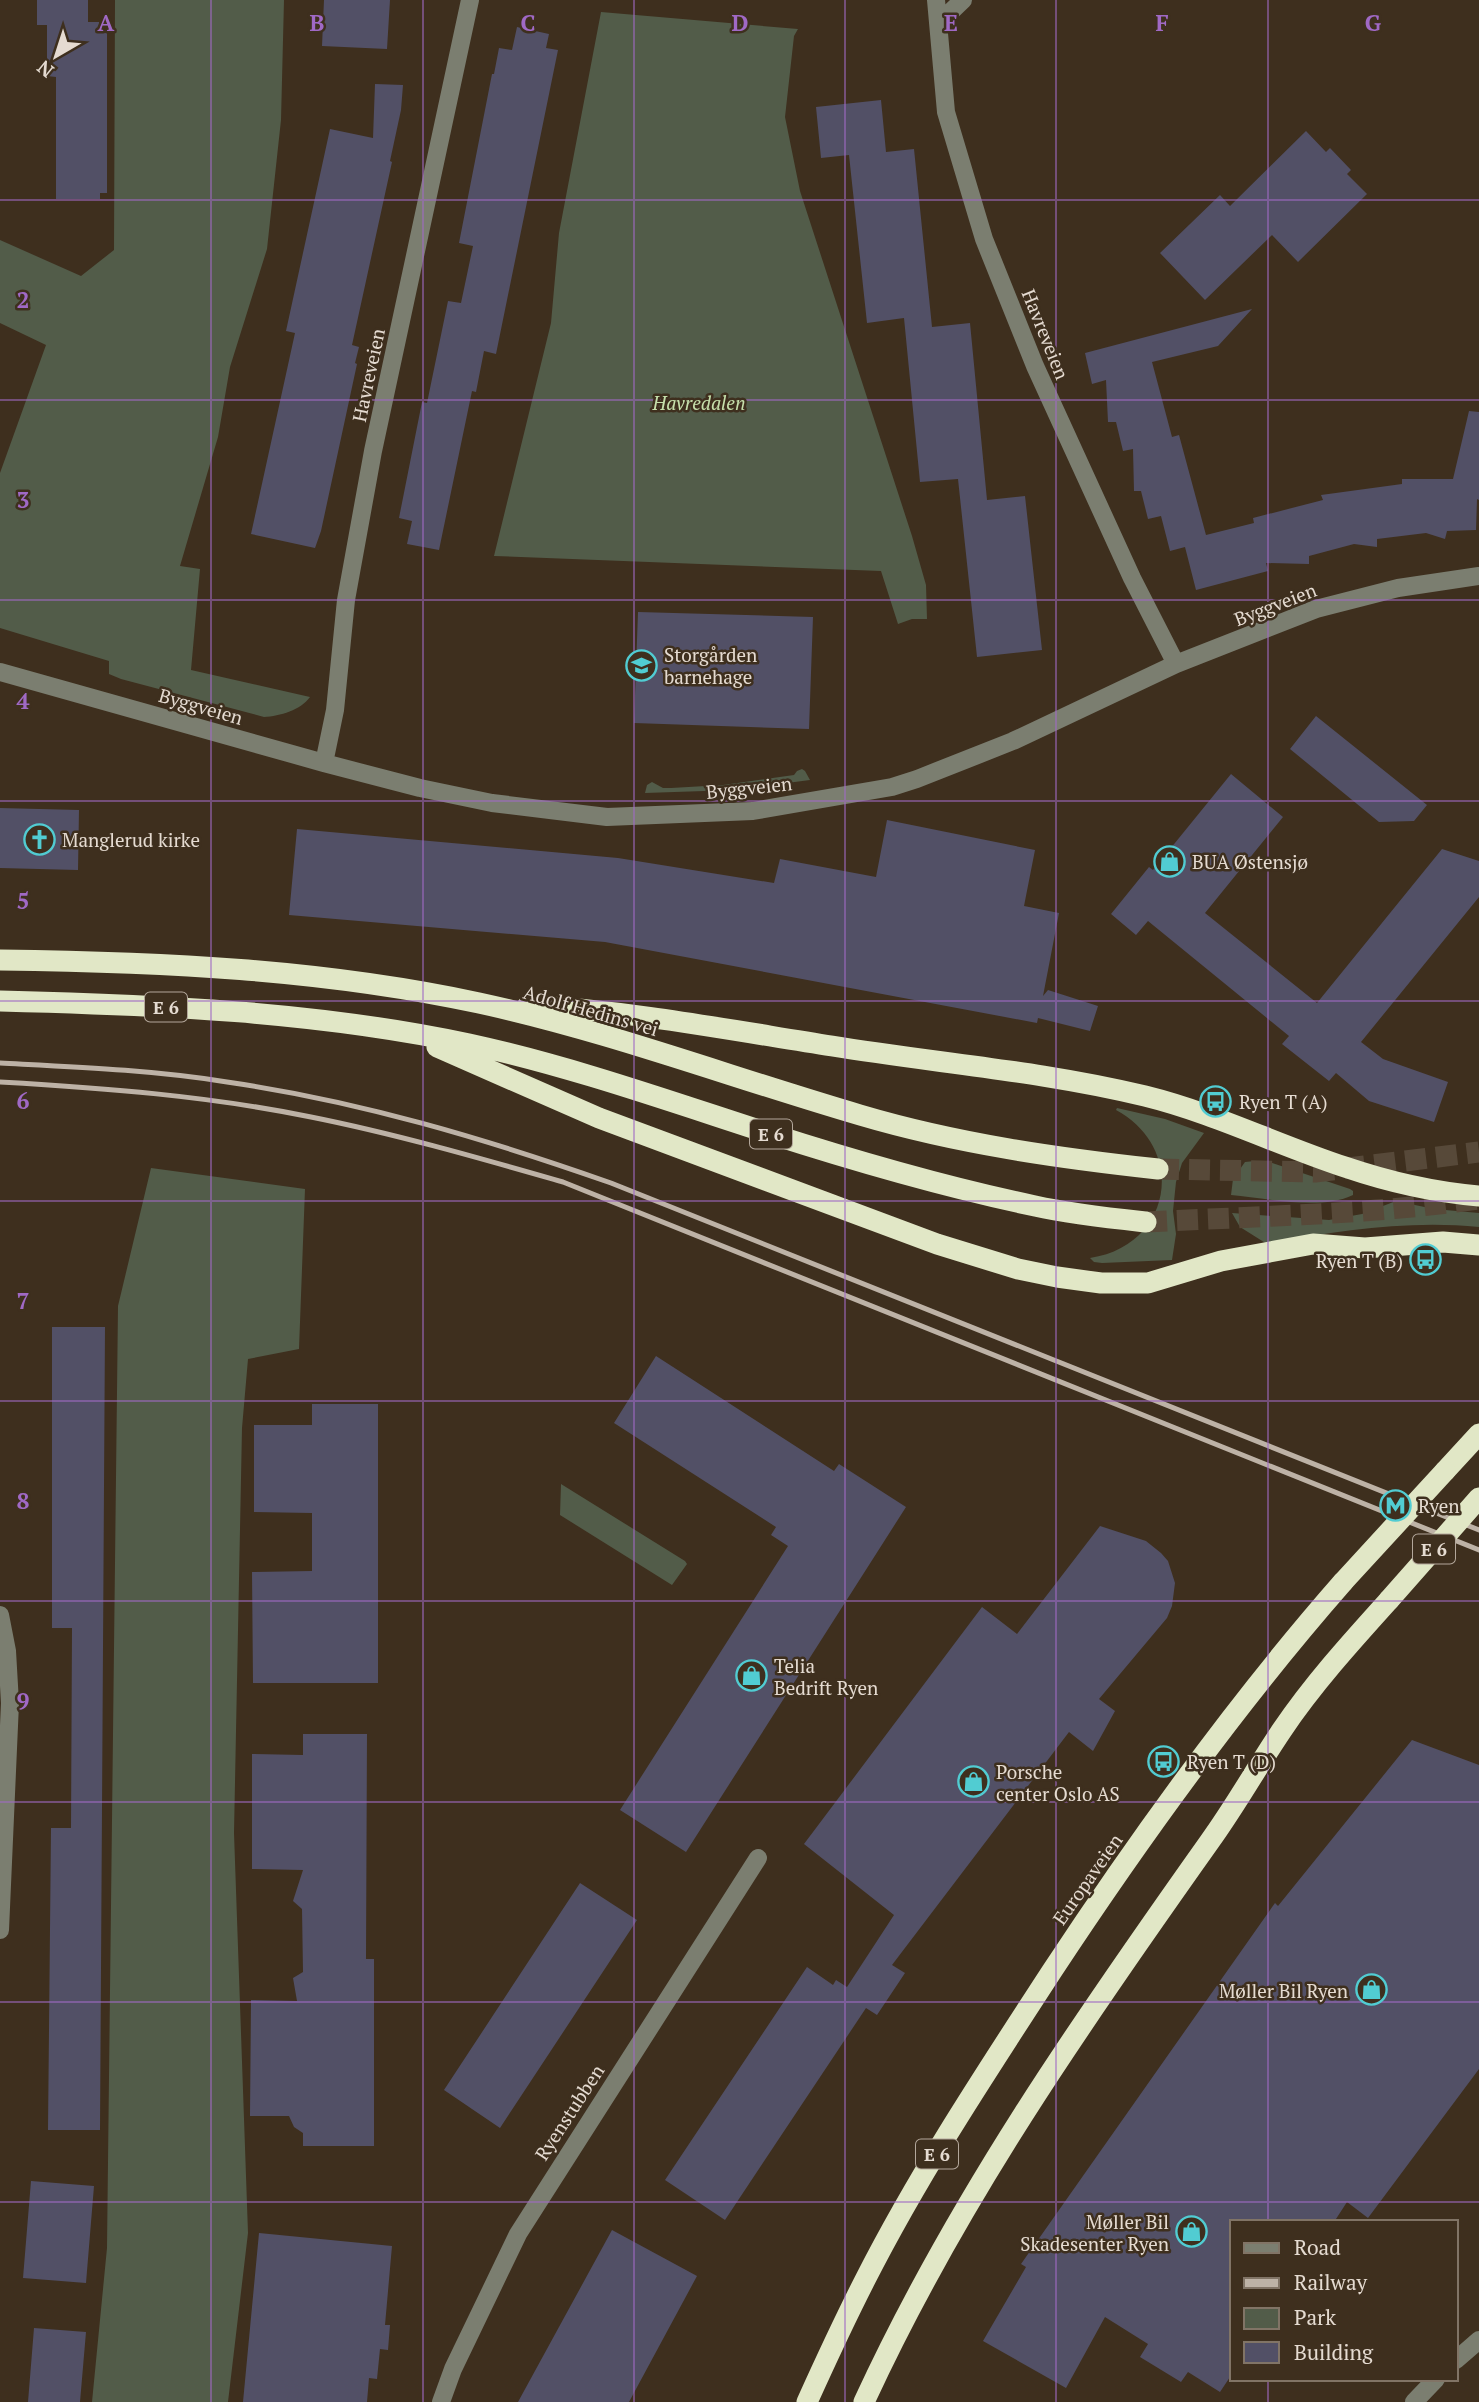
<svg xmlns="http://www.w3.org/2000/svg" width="1479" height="2402" font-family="'PT Serif',serif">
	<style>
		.green { fill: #525c49 }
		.building { fill: #525066 }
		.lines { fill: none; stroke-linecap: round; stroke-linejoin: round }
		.highway-tunnel { stroke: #574939; stroke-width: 21; stroke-dasharray: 21 10; stroke-linecap: butt }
		.minor { stroke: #7b7e70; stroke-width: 18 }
		.highway { stroke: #e1e7c6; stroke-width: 21 }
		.rail { stroke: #bdb2a6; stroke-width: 5 }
		.highway-bridge { stroke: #e1e7c6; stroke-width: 21 }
		.grid { fill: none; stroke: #a069c5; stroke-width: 2; stroke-opacity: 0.55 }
		.labels { text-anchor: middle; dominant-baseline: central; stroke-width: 5; stroke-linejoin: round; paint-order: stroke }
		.shield { fill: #3e2f1e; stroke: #b3a79b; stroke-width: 2 }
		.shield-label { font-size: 18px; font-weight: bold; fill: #e5dbd1 }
		.street-label { font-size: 19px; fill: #e5dbd1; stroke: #3e2f1e }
		.park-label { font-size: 19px; font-style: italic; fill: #c6e0ac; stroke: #3e2f1e }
		.poi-label { font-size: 19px; fill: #e5dbd1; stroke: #3e2f1e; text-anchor: start }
		.grid-label { font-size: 23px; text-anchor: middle; font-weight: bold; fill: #a069c5; stroke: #3e2f1e; stroke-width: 5; stroke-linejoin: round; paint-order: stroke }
	</style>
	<rect width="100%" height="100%" fill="#3e2f1e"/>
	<!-- green -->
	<path class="green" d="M115,0H284L281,120L267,249L230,367L218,437L180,566L200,569L191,670L310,697C301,710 280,716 264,717L121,679L109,674V661L0,628V473L46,345L0,323V240L81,276L114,250Z
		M601,12L798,29L794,36L785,117L800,191L912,536L926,585L927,619H912L898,624L881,571L494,556L551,323L559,233Z
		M802,769L805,771L810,780L734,790L645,793L647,785L652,782L663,788H671L723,785L794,775L797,771Z
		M1117,1108L1165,1119L1204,1133L1182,1163L1176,1182L1173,1211L1176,1234L1172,1260L1102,1263L1094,1262L1090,1258C1172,1246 1188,1149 1116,1110Z
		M1255,1161L1269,1162L1350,1189L1353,1191V1195C1320,1211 1267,1198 1231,1195L1233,1179L1245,1162Z
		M151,1168L305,1189L299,1349L248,1359L242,1428L234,1833L248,2233L228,2402H92L107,2248L118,1306Z
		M1396,1201L1434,1209L1479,1213V1227C1407,1220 1337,1231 1267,1244L1240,1227L1232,1213L1329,1220L1362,1214Z
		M561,1484L685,1561L687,1564L672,1585L560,1515Z"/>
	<!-- building -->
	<path class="building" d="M37,0H88V22H99V29H107V193H100V199H56V77L47,76V25H37Z
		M324,0H390L387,49L322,46Z
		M517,27L549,34L546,48L558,50L496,354L484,351L476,392L472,391L439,550L407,544L412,521L399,518L422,402L427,403L448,301L461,303L473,246L459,243L492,74H494L499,48L512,50Z
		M375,84L403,85L401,110L390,161L392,162L352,345L359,347L355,363L357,364L321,531L315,548L251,534L295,333L286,331L330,129L373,138Z
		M881,100L886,152L914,149L932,327L970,323L987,500L1025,496L1042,650L977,657L958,479L920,482L904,318L867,323L849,155L821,158L816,107Z
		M1306,131L1326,152L1330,148L1351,170L1347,174L1367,194L1298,262L1272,235L1205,300L1160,253L1220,195L1230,206Z
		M1252,309L1218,346L1152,362L1172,437L1179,435L1206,535L1254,523L1253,518L1323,500L1321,495L1402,484V479H1453L1469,411L1479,412V500L1477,499L1476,530L1447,531L1445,539L1426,533L1377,539V547L1354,544L1309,556V564L1266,563L1268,571L1196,590L1185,547L1170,551L1161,516L1148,519L1141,491H1134L1133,449L1123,451L1116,422H1108L1106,380L1092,384L1085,353Z
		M638,612L813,617L809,729L634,723Z
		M1316,716L1427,805L1414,821L1379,822L1290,749Z
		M1231,774L1283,817L1205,913L1317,1003L1442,849L1479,861V897L1361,1042L1383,1059L1448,1082L1434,1122L1369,1101L1336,1073L1329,1081L1282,1044L1289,1036L1148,921L1136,935L1111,914L1149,867L1153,870Z
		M0,808L79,810L78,870L0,868Z
		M887,820L1035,850L1024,906L1059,913L1043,996L1048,990L1098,1006L1090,1031L1038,1018L1037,1023L605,942L289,915L297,829L618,858L774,883L780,859L876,877Z
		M52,1327H105L100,2130H48L51,1828H71L72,1628H52Z
		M656,1356L834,1471L839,1464L906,1507L686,1852L620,1810L788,1546L771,1535L776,1527L614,1423Z
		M312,1404H378V1683H253L252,1572L312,1571V1513L254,1512V1425H312Z
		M1100,1526L1146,1541L1161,1553L1168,1561L1175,1583L1172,1606L1167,1618L1099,1699L1115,1711L1093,1751L1069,1732L892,1965L905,1973L877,2015L866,2008L725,2220L665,2180L807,1967L833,1985L836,1980L847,1987L894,1915L804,1844L982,1607L1017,1634Z
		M303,1734H367L366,1959H374V2146H303V2133L294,2127L289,2116H250L251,2000L297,2001L293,1978L303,1972L302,1909L293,1901L303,1870L252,1869V1754L303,1755Z
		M1412,1740L1479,1765V2069L1368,2218L1347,2202L1334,2222H1232V2374L1220,2392L1188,2372L1181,2382L1140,2357L1148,2344L1105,2317L1066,2388L983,2341L1026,2267L1021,2264L1275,1903L1278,1906Z
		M580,1883L637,1920L500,2128L444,2090Z
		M31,2181L94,2186L86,2283L23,2278Z
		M612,2230L697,2276L629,2402H518Z
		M259,2233L392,2246L385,2325H390L388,2350L380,2349L377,2379L369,2378L367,2402H243Z
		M34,2328L86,2332L80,2402H28Z"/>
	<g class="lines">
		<!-- highway-tunnel -->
		<path class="highway-tunnel" d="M1158,1169L1315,1172L1479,1152
			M1146,1222C1257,1216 1368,1215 1478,1199"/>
		<!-- minor -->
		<path class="minor" d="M936,0L946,112L984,239L1035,366L1132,578L1176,664
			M939,23L963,0
			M0,672L324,763L420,788L492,803L607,817L753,811L892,787L917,779L1013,741L1176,664L1316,609L1398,588L1479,576
			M324,763L335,710L346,600L373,451L470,0
			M0,1615L7,1651L10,1703L0,1930
			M1456,2360L1479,2340
			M441,2402L453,2369L518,2234L758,1858
			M1414,2402L1436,2379"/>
		<!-- highway -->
		<path class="highway" d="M0,960C160,962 321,969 479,1003C608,1031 733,1078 860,1115C958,1144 1058,1158 1158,1169
			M0,1001C157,1005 314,1011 469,1044C570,1066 669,1101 768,1133C855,1161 945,1187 1035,1206C1071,1214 1109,1218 1146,1222
			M528,1005C631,1011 730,1030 832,1046C936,1063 1042,1071 1145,1096C1214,1113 1278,1145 1345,1167C1389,1182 1433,1192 1479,1196
			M437,1047L599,1118L937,1244L1018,1269L1057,1277L1101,1283H1148L1221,1261L1313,1244L1365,1248L1443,1242L1479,1245
			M1445,1471L1479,1434
			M807,2402C826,2360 845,2319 866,2278C920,2172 987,2071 1052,1971C1141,1836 1236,1704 1343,1582
			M864,2402C956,2202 1083,2020 1210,1841C1236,1805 1257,1767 1282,1730C1313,1684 1352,1641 1389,1600"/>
		<!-- rail -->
		<path class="rail" d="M0,1063C76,1067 152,1070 227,1082C359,1101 486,1139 611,1183L1479,1530
			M0,1082C104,1088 209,1096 311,1117C396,1134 479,1158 563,1182L1479,1550"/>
		<!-- highway-bridge -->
		<path class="highway-bridge" d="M1343,1582L1445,1471
			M1389,1600L1479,1498"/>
	</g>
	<!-- grid -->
	<path class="grid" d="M211,0V2402M423,0V2402M634,0V2402M845,0V2402M1056,0V2402M1268,0V2222M0,200H1479M0,400H1479M0,600H1479M0,801H1479M0,1001H1479M0,1201H1479M0,1401H1479M0,1601H1479M0,1802H1479M0,2002H1479M0,2202H1479M1268,2379V2402"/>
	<!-- icons -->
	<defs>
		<symbol id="school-ring" viewBox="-11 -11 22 22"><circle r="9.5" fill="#3e2f1e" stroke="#51ccd2" stroke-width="1.5"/><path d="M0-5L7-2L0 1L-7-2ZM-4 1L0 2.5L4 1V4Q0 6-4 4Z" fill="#51ccd2"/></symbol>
		<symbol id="church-ring" viewBox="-11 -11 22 22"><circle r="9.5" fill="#3e2f1e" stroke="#51ccd2" stroke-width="1.5"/><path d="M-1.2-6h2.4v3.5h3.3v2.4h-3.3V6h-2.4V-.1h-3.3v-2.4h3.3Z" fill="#51ccd2"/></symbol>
		<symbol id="shop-ring" viewBox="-11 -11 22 22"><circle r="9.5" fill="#3e2f1e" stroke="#51ccd2" stroke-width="1.5"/><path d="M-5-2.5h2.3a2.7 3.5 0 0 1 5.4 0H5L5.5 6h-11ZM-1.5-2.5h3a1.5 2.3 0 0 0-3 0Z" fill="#51ccd2"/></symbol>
		<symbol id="bus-ring" viewBox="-11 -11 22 22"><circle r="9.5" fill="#3e2f1e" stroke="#51ccd2" stroke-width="1.5"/><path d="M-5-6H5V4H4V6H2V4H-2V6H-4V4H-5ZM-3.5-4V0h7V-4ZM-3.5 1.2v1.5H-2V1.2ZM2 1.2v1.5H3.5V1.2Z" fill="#51ccd2"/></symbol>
		<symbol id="metro-ring" viewBox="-11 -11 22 22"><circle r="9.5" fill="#3e2f1e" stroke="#51ccd2" stroke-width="1.5"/><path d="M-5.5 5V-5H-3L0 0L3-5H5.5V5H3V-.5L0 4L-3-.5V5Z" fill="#51ccd2"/></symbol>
	</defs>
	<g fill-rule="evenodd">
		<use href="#school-ring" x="624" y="648" width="35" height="35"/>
		<use href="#church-ring" x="22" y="822" width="35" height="35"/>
		<use href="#shop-ring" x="1152" y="844" width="35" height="35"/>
		<use href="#bus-ring" x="1198" y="1084" width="35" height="35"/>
		<use href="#bus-ring" x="1408" y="1242" width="35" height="35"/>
		<use href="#metro-ring" x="1378" y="1488" width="35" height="35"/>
		<use href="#shop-ring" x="734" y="1658" width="35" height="35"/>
		<use href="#bus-ring" x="1146" y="1744" width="35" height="35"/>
		<use href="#shop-ring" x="956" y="1764" width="35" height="35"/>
		<use href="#shop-ring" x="1354" y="1972" width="35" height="35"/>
		<use href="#shop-ring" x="1174" y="2214" width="35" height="35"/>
	</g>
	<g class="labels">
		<!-- shield labels -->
		<g class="shield">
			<rect x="145" y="992.5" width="42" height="29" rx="5"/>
			<rect x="750" y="1119.5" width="42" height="29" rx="5"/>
			<rect x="1413" y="1534.5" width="42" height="29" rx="5"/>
			<rect x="916" y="2139.5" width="42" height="29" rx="5"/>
		</g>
		<g class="shield-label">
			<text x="166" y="1007">E 6</text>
			<text x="771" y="1134">E 6</text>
			<text x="1434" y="1549">E 6</text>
			<text x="937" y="2154">E 6</text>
		</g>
		<!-- street labels -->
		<g class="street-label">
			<text transform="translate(1046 334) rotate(68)">Havreveien</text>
			<text transform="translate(368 375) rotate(-78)">Havreveien</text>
			<text transform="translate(1275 604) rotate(-21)">Byggveien</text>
			<text transform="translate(201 706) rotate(16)">Byggveien</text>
			<text transform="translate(749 787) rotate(-6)">Byggveien</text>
			<text transform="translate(591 1010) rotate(16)">Adolf Hedins vei</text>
			<text transform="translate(1087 1879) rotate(-55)">Europaveien</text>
			<text transform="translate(569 2112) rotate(-57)">Ryenstubben</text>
		</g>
		<!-- park labels -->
		<g class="park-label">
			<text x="699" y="402">Havredalen</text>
		</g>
		<!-- poi labels -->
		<g class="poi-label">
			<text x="664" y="654">Storgården<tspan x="664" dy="22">barnehage</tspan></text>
			<text x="62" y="839">Manglerud kirke</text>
			<text x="1192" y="861">BUA Østensjø</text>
			<text x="1239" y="1101">Ryen T (A)</text>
			<text x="1403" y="1260" text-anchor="end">Ryen T (B)</text>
			<text x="1418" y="1505">Ryen</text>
			<text x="774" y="1665">Telia<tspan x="774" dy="22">Bedrift Ryen</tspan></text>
			<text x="1187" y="1761">Ryen T (D)</text>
			<text x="996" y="1771">Porsche<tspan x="996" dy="22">center Oslo AS</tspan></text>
			<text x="1348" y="1990" text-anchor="end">Møller Bil Ryen</text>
			<text x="1169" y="2221" text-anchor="end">Møller Bil<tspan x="1169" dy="22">Skadesenter Ryen</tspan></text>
		</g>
	</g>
	<g class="grid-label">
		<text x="106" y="31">A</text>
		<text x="317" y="31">B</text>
		<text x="528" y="31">C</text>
		<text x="740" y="31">D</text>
		<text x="951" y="31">E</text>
		<text x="1162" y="31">F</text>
		<text x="1373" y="31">G</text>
		<text x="23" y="308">2</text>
		<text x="23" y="508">3</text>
		<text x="23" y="709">4</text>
		<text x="23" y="909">5</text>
		<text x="23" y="1109">6</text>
		<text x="23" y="1309">7</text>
		<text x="23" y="1509">8</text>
		<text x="23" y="1709">9</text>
	</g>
	<!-- legend -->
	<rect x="1230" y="2220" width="228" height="161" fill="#3e2f1e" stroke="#817466" stroke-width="2"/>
	<rect x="1244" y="2243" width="35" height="10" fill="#7b7e70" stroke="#817466" stroke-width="2"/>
	<text x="1294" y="2255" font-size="21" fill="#e5dbd1">Road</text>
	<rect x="1244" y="2278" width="35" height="10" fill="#bdb2a6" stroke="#817466" stroke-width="2"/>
	<text x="1294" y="2290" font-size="21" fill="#e5dbd1">Railway</text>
	<rect x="1244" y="2308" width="35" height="21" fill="#525c49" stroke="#817466" stroke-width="2"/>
	<text x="1294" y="2325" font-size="21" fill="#e5dbd1">Park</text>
	<rect x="1244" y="2342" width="35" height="21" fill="#525066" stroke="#817466" stroke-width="2"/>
	<text x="1294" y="2360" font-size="21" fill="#e5dbd1">Building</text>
	<!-- north arrow -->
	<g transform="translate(56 56) rotate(219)" stroke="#3e2f1e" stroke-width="5" paint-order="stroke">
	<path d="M0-5L12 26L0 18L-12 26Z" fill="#e5dbd1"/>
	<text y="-10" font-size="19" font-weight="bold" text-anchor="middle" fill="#e5dbd1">N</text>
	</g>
</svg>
